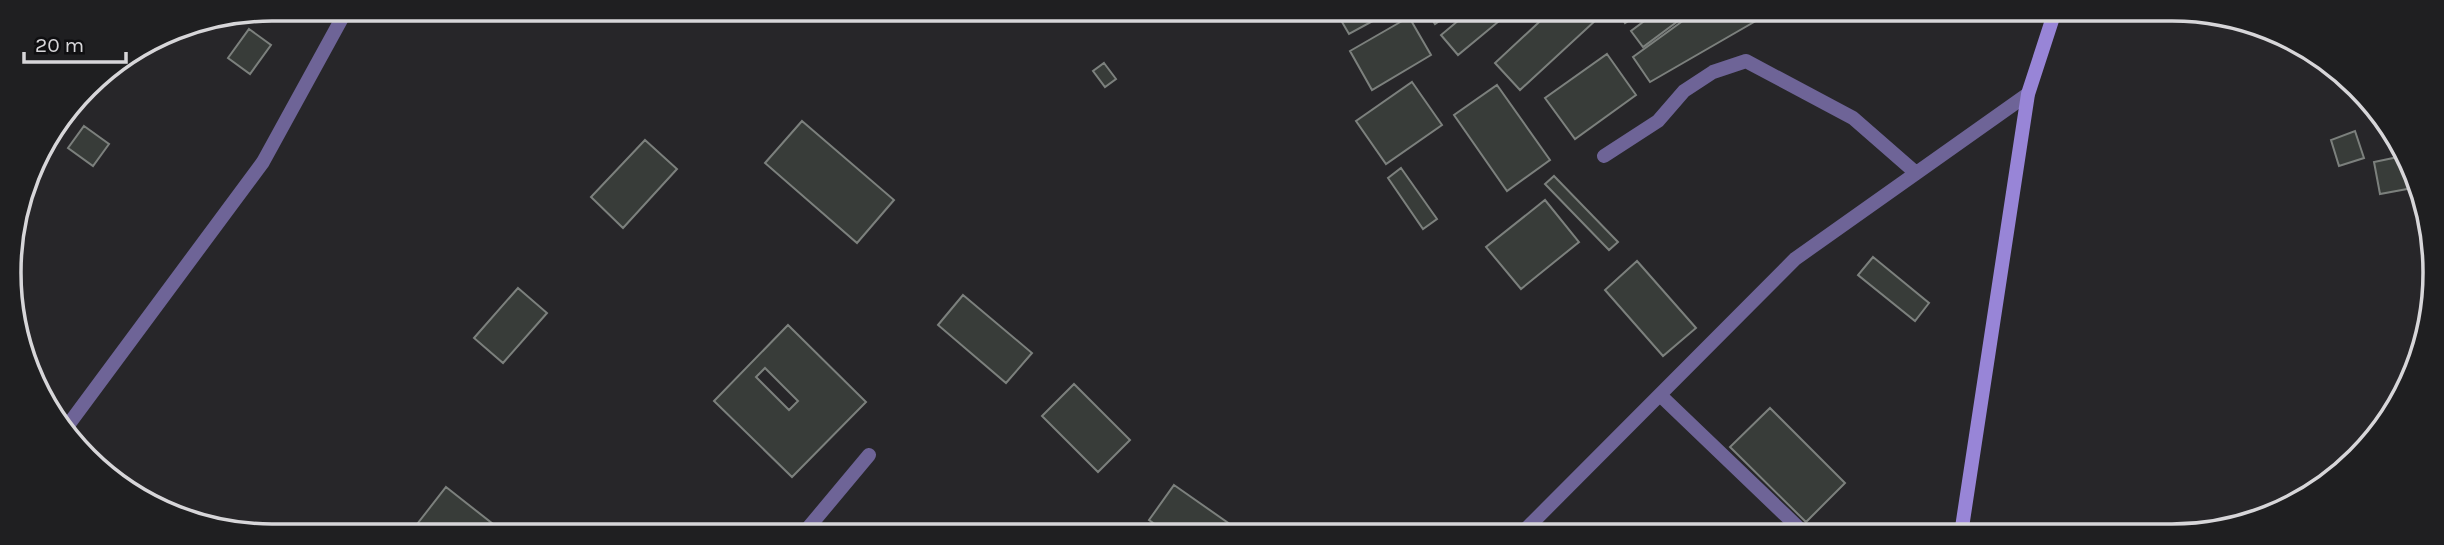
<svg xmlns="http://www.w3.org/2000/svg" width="2444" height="545" font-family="Karla,sans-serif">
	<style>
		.building { fill: #383c39; stroke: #7c807d; stroke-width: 2; fill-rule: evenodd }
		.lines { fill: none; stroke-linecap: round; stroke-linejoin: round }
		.minor { stroke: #6e6497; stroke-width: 14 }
		.secondary { stroke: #9885d7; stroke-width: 14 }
		.rim { fill: none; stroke: #d7d6d9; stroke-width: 3.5 }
	</style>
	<rect width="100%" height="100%" fill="#272629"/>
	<!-- building -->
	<path class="building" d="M1335,10H1393L1349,34Z
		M1426,10H1455L1435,24Z
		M1471,10H1498L1504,17L1458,55L1441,35Z
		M1552,10H1587L1596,20L1520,90L1495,63Z
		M1618,10H1646L1625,23Z
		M1659,10H1670L1678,21L1643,47L1631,31Z
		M1679,10L1773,11L1650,82L1633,57L1684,20Z
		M1409,17L1431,55L1372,90L1350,51Z
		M249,29L271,45L250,74L228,58Z
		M1607,54L1636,95L1575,139L1545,98Z
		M1104,63L1116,79L1105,87L1093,71Z
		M1412,82L1442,125L1386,164L1356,121Z
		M1497,85L1550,160L1507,191L1454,115Z
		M802,121L894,200L857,243L765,163Z
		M84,126L109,144L93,166L68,148Z
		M2355,131L2364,158L2339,166L2331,140Z
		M645,140L677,169L623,228L591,197Z
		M2403,156L2418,187L2380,194L2374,162Z
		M1401,168L1437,219L1423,229L1388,178Z
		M1554,176L1618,242L1609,250L1545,184Z
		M1545,200L1579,242L1521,289L1486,247Z
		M1873,257L1929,303L1915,321L1858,275Z
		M1637,261L1696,328L1663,356L1605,290Z
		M518,288L547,313L503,363L474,338Z
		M963,295L1032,353L1006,383L938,325Z
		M788,325L866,402L792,477L714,401ZM765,368L798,401L789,410L756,377Z
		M1074,384L1130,440L1098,472L1042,416Z
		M1770,408L1845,483L1806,522L1730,447Z
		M1174,485L1234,527L1229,534H1169L1149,520Z
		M446,487L493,524L485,534H421L414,528Z"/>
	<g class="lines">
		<!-- minor -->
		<path class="minor" d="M1604,156L1658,121L1684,91L1713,72L1746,61L1853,118L1916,173
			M1660,395L1805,534
			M63,432L263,162L347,9
			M803,534L869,455
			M1521,534L1795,259L2028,94"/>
		<!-- secondary -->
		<path class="secondary" d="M1961,534L2028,94L2055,11"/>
	</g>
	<!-- crop -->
	<path d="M0 0H2444V545H0ZM272 21H2172A251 251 0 0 1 2423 272V273A251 251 0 0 1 2172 524H272A251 251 0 0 1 21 273V272A251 251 0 0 1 272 21Z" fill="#1f1f21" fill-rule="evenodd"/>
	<path class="rim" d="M272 21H2172A251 251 0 0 1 2423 272V273A251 251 0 0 1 2172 524H272A251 251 0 0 1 21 273V272A251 251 0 0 1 272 21Z"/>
	<!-- scale -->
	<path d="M24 52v10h102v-10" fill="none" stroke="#d7d6d9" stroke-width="3.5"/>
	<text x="35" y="52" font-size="21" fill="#d7d6d9" stroke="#0f0f11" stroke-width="5" paint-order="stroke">20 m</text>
</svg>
